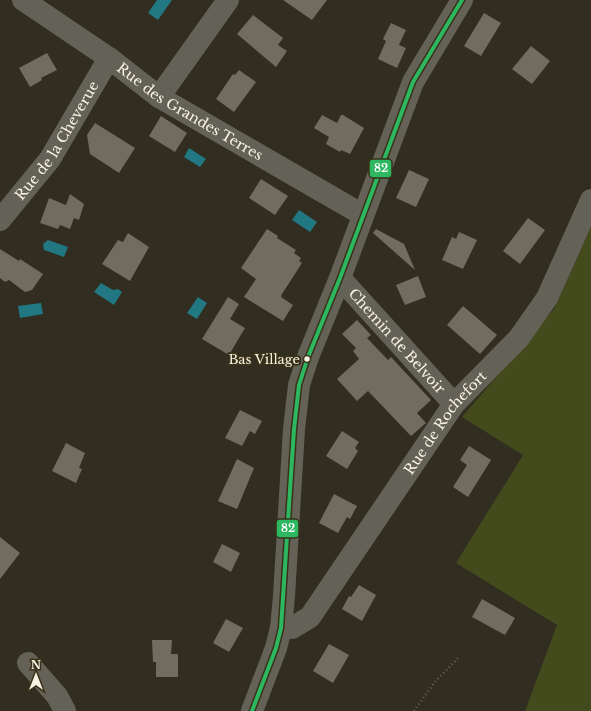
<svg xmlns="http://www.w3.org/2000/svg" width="591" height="711" font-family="'Libre Baskerville',serif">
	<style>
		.green { fill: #434a1c }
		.water { fill: #217782 }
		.building { fill: #706c60 }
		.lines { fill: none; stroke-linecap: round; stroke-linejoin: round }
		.path { stroke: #67635b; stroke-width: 2.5; stroke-dasharray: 1 3; stroke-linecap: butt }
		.minor { stroke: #646157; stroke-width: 22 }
		.bus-1-casing { stroke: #393118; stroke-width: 7 }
		.bus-1 { stroke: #2db761; stroke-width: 4 }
		.bus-dot { fill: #f7f2e3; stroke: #393118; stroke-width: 1.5 }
		.labels { text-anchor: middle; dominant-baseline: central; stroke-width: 4; stroke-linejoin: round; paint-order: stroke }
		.bus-label { font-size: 13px; fill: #f7f2e3; stroke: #393118; text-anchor: end }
		.street-label { font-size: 14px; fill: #f7f2e3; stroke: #393118 }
		.line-badge { stroke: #393118; stroke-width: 1.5 }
		.badge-label { font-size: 11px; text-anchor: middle; font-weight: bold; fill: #fff }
	</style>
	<rect width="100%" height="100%" fill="#312d20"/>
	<!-- green -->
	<path class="green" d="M591,227V711H525L557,625L456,563L523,455L462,417L554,309Z"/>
	<!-- water -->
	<path class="water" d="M157,0H172L158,20L148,13Z
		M189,148L206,159L200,167L184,157Z
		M299,210L317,222L310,232L292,220Z
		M48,240L68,247L64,257L44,250L43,244Z
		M101,283L113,290L118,289L122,292L114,305L94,292Z
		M198,297L207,303L197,319L187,313Z
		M41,303L43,314L20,318L18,306Z"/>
	<!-- building -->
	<path class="building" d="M283,0H327L312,20Z
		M484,13L501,23L481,56L464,46Z
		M253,15L283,38L278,45L287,51L276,67L237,34Z
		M391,23L406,30L399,45L406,48L397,68L378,59L386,41L383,39Z
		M531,46L550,61L532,84L512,69Z
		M47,53L57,70L41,78L42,80L30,87L19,68Z
		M239,70L256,82L234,112L216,99L233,74L235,75Z
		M322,115L337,123L341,115H343L364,128L350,154L341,150L340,152L326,144L329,137L314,128Z
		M161,116L187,133L175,152L149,136Z
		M95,123L135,148L119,173L90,154L87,135Z
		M409,170L429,179L416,207L396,198Z
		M261,179L288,196L275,215L249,198Z
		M70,194L84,204L79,220L74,218L70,229L60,225L58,229L40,223L49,198L66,205Z
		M528,218L545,230L520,264L503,251Z
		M267,229L278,236L277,238L296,250L294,253L301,258L299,261L302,263L282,294L281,297L293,305L283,321L244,297L256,279L241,268Z
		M376,229L404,244L415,270L373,233Z
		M459,232L477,240L463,269L442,260L452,237L456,239Z
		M128,233L149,247L130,281L102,264L118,240L123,242Z
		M0,249L19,261L20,259L43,274L32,290L25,292L9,280L5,282L0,278Z
		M418,276L426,297L405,305L396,285Z
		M228,297L239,304L230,319L245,328L229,355L202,339Z
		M463,306L497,335L480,354L447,325Z
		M357,320L371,335L367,338L388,360L391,357L431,400L417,413L426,423L411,436L368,391L357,401L337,379L359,359L353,351L356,348L342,334Z
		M240,410L262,421L255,434L250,431L242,446L225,438Z
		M342,431L359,442L355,448L358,451L347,469L326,456Z
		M66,443L85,453L79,468L82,469L76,483L52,471Z
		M469,446L491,460L468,497L453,487L467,465L460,460Z
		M237,459L254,468L237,509L218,501Z
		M334,494L357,506L350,519L347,517L338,533L319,523Z
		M0,537L20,553L0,579Z
		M222,544L240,553L231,572L213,562Z
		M359,585L376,595L362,621L342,609L349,596L351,597Z
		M482,599L515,618L505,635L472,617Z
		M226,619L243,628L229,652L213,643Z
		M152,640H172L171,654H178V677H156V662H153Z
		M329,644L349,655L333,683L313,671Z"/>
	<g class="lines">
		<!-- path -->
		<path class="path" d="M414,711L434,683L459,657"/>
		<!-- minor -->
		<g class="minor">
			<path id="s1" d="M23,0L109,58L159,97L363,215"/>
			<path d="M159,97L228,0"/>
			<path id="s2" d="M0,220L50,159L109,58"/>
			<path id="s3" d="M340,278L454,404"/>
			<path id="s4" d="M281,628H292L310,617L454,404L519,338L547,298L591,200"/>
			<path d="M28,663L57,696L65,711"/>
			<path d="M252,711L276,648L281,628L284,596L294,429L299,385L308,357L340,278L413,82L462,0"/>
		</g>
		<defs>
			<path id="bus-1" d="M252,711L276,648L281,628L294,429L299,385L308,357L340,278L413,82L462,0"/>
		</defs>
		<!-- bus-1 casing -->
		<use href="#bus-1" class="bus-1-casing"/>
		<!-- bus-1 -->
		<use href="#bus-1" class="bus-1"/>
	</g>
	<!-- markers -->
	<circle class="bus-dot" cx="307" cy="359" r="3.5"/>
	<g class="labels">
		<!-- bus labels -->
		<g class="bus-label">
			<text x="300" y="359">Bas Village</text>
		</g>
		<!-- street labels -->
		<g class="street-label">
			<text stroke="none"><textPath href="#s1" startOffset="201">Rue des Grandes Terres</textPath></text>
			<text stroke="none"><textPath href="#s2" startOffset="98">Rue de la Cheverue</textPath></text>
			<text stroke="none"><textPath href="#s3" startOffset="85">Chemin de Belvoir</textPath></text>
			<text stroke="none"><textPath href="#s4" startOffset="269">Rue de Rochefort</textPath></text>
		</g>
	</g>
	<g class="line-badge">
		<rect x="369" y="159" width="23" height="19" rx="4" fill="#2db761"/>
		<rect x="276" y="519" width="23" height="19" rx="4" fill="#2db761"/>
	</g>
	<g class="badge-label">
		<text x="381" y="172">82</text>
		<text x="288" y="532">82</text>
	</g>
	<!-- north arrow -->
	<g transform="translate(36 675)" stroke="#393118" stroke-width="3" paint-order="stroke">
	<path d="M0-3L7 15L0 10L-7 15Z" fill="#f7f2e3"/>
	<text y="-6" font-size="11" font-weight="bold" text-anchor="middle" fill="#f7f2e3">N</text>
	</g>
</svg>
